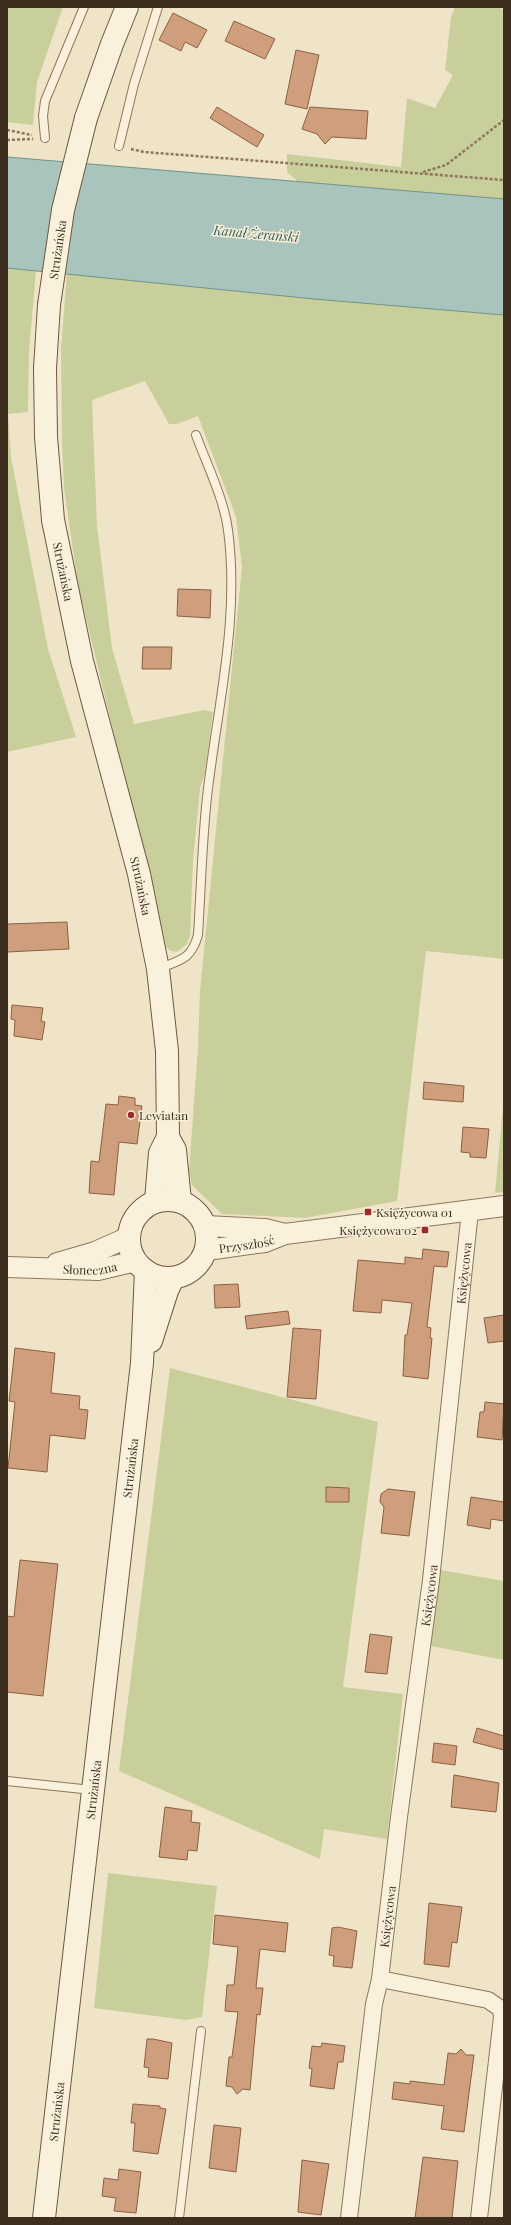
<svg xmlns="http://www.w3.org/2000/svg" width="511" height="2225" font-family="'Playfair Display',serif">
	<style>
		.green { fill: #c9cf9b }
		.water { fill: #a9c4bc; stroke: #6f938a }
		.building { fill: #cf9f7d; stroke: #8d5f41 }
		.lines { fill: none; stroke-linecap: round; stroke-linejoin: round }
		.service-casing { stroke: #8d765c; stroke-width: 10 }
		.minor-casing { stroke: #8d765c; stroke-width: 18 }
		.tertiary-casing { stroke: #8d765c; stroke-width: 22 }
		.secondary-casing { stroke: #6f573f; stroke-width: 24 }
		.path { stroke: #8d765c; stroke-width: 2.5; stroke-dasharray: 3 2; stroke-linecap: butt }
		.service { stroke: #faf1dc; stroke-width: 8 }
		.minor { stroke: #faf1dc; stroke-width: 16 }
		.tertiary { stroke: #faf1dc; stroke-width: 20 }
		.secondary { stroke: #faf1dc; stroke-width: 22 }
		.secondary-bridge-casing { stroke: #6f573f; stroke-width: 24; stroke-linecap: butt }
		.secondary-bridge { stroke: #faf1dc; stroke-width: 22 }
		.poi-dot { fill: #9e2a2b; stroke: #f7eed8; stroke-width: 1.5 }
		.labels { text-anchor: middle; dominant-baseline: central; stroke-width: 3; stroke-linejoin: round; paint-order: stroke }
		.street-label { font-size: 12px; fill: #3d2e20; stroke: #f7eed8 }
		.poi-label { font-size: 12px; fill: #3d2e20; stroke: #f7eed8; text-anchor: start }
		.water-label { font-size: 13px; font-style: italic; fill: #2f5d5a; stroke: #f7eed8 }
	</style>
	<rect width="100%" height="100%" fill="#f0e4c8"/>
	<!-- green -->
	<path class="green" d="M7,7H63L37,82L33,125L7,122Z
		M455,7H499L504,11V200L299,183L287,172V154L401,167L407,98L435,108L453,75L445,70L451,17Z
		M7,268L36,271L29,351L28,412L8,414L11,457L48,649L76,737L7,752Z
		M67,273L314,299L504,315V959L426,951L397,1201L305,1218L222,1214L192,1185L189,1171L198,1047L200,991L242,567L236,517L198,416L177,424H169L145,381L92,400L97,526L112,648L134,724L204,710L213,712L205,773L200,788L193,860L190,935L187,944L177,952L171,951L165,946L78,585L64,488L62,442L61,349Z
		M504,1096V1192L495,1193Z
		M170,1368L378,1422L343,1687L403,1694L387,1839L324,1829L320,1859L119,1771Z
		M441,1570L504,1581V1660L431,1646Z
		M108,1873L217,1886L202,2017L186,2020L94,2008Z"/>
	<!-- water -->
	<path class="water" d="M7,157L504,199V315L314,299L7,268Z"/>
	<!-- building -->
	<path class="building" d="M173,13L207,30L197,48L185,42L181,51L159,40Z
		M234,21L275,39L265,59L225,41Z
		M296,50L319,55L307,109L285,104Z
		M217,107L264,135L257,147L210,118Z
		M310,107L368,111L366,139L332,137L325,144L317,134L302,129Z
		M178,589L211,590L210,618L177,616Z
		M143,647H172L171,669H142Z
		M67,922L69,949L7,952V924Z
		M12,1005L43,1008L41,1021L45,1022L42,1040L14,1036L15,1020L11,1019Z
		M424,1082L464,1086L463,1102L423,1099Z
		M119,1096L135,1098V1105L142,1106L137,1144L119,1142L114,1195L89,1193L91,1161L99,1162L106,1104L118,1105Z
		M463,1127L489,1129L486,1158L470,1157V1153L461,1152Z
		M423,1249L449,1252L447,1267L434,1266L427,1327L431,1328L430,1338H432L428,1379L403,1376L405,1335H407L412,1303L382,1300L381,1313L353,1311L358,1260L405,1264V1257L422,1259Z
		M238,1284L240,1307L215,1308L214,1285Z
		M288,1311L290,1324L247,1329L245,1316Z
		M504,1315V1341L488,1343L484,1318Z
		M293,1328L321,1330L316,1399L287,1397Z
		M15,1348L55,1353L51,1393L80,1396L79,1409L88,1410L85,1439L50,1435L47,1472L8,1468L15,1402L9,1401Z
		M485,1402L504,1404L502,1440L477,1437L480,1412H484Z
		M326,1487L349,1488V1502H326Z
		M388,1489L415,1492L409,1536L381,1533L384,1507L380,1502L381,1494Z
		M471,1497L504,1502V1521L491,1519L490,1529L467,1525Z
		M20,1560L58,1564L43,1696L7,1692V1616L14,1617Z
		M370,1634L392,1637L387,1674L365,1672Z
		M477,1728L504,1736V1750L473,1742Z
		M434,1743L457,1746L455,1765L432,1762Z
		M454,1775L499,1783L496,1812L451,1807Z
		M165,1807L192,1811L191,1822L200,1823L197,1851L188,1850L187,1860L159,1857Z
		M429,1903L462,1907L457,1943L452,1942L449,1967L424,1964Z
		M215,1915L288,1923L285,1952L260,1949L256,1988H263L260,2015L257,2014L250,2090L243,2089L237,2094L232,2087L226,2086L229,2057H232L238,2012L225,2011L227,1985H234L238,1947L213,1944Z
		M338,1927L357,1931L352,1968L333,1966L334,1956L329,1955L332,1928Z
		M147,2039H153L172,2043L168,2079L148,2077L149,2068L144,2067Z
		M322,2043L345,2046L343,2062H338L334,2089L310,2086L312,2069L309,2068L312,2046L321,2047Z
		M461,2049L466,2055H474L464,2132L441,2129L444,2106L392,2099L394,2082L410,2084V2081L444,2085L448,2053L456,2054Z
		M133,2104L160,2106V2108L166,2109L158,2154L133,2151L135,2123H131Z
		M214,2125L241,2128L236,2172L209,2168Z
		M423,2157L458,2161L452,2218H415Z
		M302,2160L329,2164L321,2215L298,2212Z
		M119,2169L141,2172L136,2213L114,2211L116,2198L102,2196L104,2178L118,2180Z"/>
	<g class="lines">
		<defs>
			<path id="service" d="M45,138L43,116L45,101L84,7
				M119,146L134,84L158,7
				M158,969C180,960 191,960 198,935C201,889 202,843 207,797C217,708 240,620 228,530C224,499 207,465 196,435
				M7,1781L92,1790
				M179,2218L201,2031"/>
			<g id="minor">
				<path d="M380,1979L488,2000L501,2009L502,2017L479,2218"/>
				<path id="s1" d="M349,2218L374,2004L380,1979L399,1817L431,1580L470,1211"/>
			</g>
			<g id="tertiary">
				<path d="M206,1226L265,1229L285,1234"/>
				<path id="s2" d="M207,1250L265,1242L285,1234L504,1206"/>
				<path d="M57,1263L95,1252L129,1237"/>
				<path id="s3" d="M7,1267L98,1270L136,1261"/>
			</g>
			<g id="secondary">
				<path d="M86,118L112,44L127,7"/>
				<path id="s4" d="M49,305L45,368L46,437L53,520L82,661L139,874L158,969L167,1051L168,1137L160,1153L156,1201"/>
				<path d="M168,1137L175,1150L180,1201"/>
				<circle cx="168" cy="1239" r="39"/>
				<path d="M151,1341L167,1291L173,1278"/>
				<path id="s5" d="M44,2218L142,1363L146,1271"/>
			</g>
		</defs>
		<!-- service casing -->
		<use href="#service" class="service-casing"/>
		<!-- minor casing -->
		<use href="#minor" class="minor-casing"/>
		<!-- tertiary casing -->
		<use href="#tertiary" class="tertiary-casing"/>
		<!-- secondary casing -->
		<use href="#secondary" class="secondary-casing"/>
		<!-- path -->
		<path class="path" d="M7,130L32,135
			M7,140L33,139
			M131,149L144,152L504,180
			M423,172L446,165L504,120"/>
		<!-- service -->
		<use href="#service" class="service"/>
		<!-- minor -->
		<use href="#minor" class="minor"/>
		<!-- tertiary -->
		<use href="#tertiary" class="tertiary"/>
		<!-- secondary -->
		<use href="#secondary" class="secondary"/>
		<defs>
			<g id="secondary-bridge">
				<path id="s6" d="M49,305L63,210L86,118"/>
			</g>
		</defs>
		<!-- secondary-bridge casing -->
		<use href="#secondary-bridge" class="secondary-bridge-casing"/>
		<!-- secondary-bridge -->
		<use href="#secondary-bridge" class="secondary-bridge"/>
	</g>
	<!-- markers -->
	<g class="poi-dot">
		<circle cx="131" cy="1115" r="4"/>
		<rect x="364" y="1208" width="8" height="8" rx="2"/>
		<rect x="421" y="1226" width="8" height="8" rx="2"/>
	</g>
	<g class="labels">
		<!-- street labels -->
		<g class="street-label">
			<text stroke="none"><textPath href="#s6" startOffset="56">Strużańska</textPath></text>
			<text stroke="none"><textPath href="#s4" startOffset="268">Strużańska</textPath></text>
			<text stroke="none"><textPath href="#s4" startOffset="592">Strużańska</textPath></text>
			<text stroke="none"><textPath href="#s2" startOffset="40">Przyszłość</textPath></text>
			<text stroke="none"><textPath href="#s3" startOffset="83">Słoneczna</textPath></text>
			<text stroke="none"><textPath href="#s1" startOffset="952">Księżycowa</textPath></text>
			<text stroke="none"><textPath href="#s5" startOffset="755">Strużańska</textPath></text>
			<text stroke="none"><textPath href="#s1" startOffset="628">Księżycowa</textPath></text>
			<text stroke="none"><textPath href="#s5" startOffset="431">Strużańska</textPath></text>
			<text stroke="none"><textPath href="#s1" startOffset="304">Księżycowa</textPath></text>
			<text stroke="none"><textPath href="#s5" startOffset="107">Strużańska</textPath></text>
		</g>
		<!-- poi labels -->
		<g class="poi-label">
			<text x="139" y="1115">Lewiatan</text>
			<text x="376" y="1212">Księżycowa 01</text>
			<text x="417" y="1230" text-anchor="end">Księżycowa 02</text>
		</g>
		<!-- water labels -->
		<g class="water-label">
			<text transform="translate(256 233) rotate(5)">Kanał Żerański</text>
		</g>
	</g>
	<!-- border -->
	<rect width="511" height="2225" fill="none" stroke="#3d2e20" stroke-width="16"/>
</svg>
